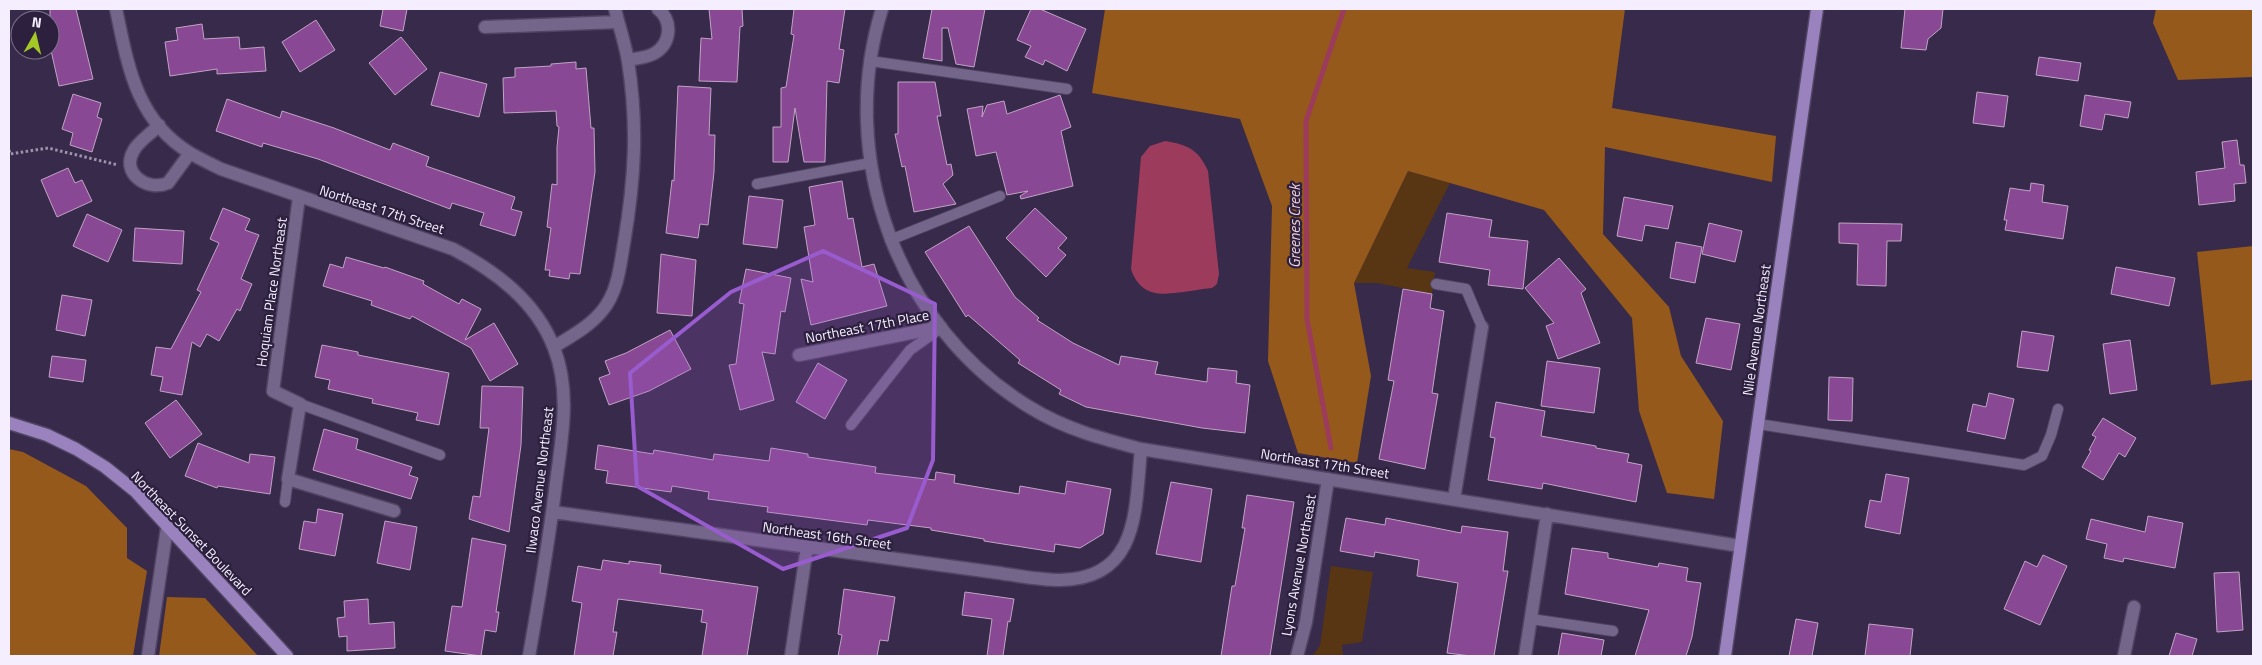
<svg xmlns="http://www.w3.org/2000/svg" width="2262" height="665" font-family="'Titillium Web',sans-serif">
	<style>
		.green { fill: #583613 }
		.forest { fill: #94591b }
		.water { fill: #9d3b5c }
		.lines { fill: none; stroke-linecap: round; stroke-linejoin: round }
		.stream { stroke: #9d3b5c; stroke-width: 5 }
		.building { fill: #894893; stroke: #c1a3c5 }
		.lane-casing { stroke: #514563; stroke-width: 12 }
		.street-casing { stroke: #514563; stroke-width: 15 }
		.secondary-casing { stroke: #514563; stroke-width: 15 }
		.path { stroke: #9d94ab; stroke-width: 3; stroke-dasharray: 2.5 2.5; stroke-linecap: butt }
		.lane { stroke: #74668b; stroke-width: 10 }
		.street { stroke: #74668b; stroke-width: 12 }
		.secondary { stroke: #9a82be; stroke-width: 12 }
		.marked { fill: #995ccf; fill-opacity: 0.2; stroke: #995ccf; stroke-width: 4; stroke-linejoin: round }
		.labels { text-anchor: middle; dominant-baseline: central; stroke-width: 4.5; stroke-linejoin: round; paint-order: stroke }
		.street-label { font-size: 14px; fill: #f4eefe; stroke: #2d203f }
		.water-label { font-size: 15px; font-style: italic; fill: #edd1d7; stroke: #2d203f }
	</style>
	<rect width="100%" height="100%" fill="#372a4a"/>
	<!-- green -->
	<path class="green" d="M1408,171L1450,183L1407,268L1435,272L1432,294L1377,283H1354Z
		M1331,566L1373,572L1362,642L1342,645L1343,656H1312L1320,646Z"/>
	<!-- forest -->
	<path class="forest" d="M1105,9H1625L1612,108L1776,136L1772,182L1605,147L1603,234L1669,307L1681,356L1723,421L1714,499L1667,493L1639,411L1632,318L1544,210L1408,171L1354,283L1371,376L1357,463L1298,453L1268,361L1272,206L1240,119L1092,93Z
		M2156,9H2253V77L2178,80L2153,23Z
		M2253,246V380L2211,385L2197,252Z
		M9,449L23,452L86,486L127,528V558L147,571L133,656H9Z
		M167,597L205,598L258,656H159Z"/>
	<!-- water -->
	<path class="water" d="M1165,141C1188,145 1198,149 1208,171L1219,274L1217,284L1212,288C1199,289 1166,296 1155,293C1143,291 1134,280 1131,269L1141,157L1150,146Z"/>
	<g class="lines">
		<!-- stream -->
		<path class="stream" d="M1331,448L1307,319L1306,121L1344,9"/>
	</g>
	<!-- building -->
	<path class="building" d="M50,9H76L93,79L59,86L50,46Z
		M383,9H407L403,31L380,26Z
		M709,9H742L743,26L740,27L737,82L699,81L701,38L712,39Z
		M794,9H845L839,49L844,50L839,83L827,81L825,162H804L795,108L788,162H773V127H781V88L786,87L794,35L791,34Z
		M932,9H985L974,67L956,64L948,28H942V61L923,58Z
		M1031,9H1040L1086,29L1067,71L1045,60L1043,65L1025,57L1031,46L1017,40Z
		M1905,9H1943L1941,28L1928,39L1926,50L1901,48Z
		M316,20L335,50L300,72L282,42Z
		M202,24L204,39L239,37L240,49L264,47L266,71L217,74V69L170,76L165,42L178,40L176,28Z
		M401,37L427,69L395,95L369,63Z
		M2039,57L2081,63L2078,81L2036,75Z
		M576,62V69L586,68L591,128H594L595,172L580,274L570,273L569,279L549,276L550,270H545L551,228L547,227L552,184L557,185V147L559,127L557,126L556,111L504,113L503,78L515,77V68L551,66V64Z
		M440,72L487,84L479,117L431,105Z
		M898,82H935L941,116H937L947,165L951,164L953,175L943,184L956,204L914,212L905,166L902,167L895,134H898Z
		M678,86L711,88L709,135H715L714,172L708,225L700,224L698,238L666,233L672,180L674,181Z
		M1977,92L2008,96L2004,127L1973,123Z
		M73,94L101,103L97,117L102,119L92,152L70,145L73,133L62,129Z
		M1060,95L1071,127L1061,131L1073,186L1021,199L1020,196L1028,191L1007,195L996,152L976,156L967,109L983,106L982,117L987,105L1004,101L1007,114Z
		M2085,95L2131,102L2128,118L2105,114L2102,130L2080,126Z
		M227,99L280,118L282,111L334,128L390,150L393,143L429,157L426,166L515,197L511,209L522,212L515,236L480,225L484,213L452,203L450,209L318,159L263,143L262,147L216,131Z
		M2237,140L2240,165H2244L2246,183L2234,184L2235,201L2199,205L2196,172L2225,168L2222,142Z
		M68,168L75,183L82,180L92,201L57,217L41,180Z
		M842,181L848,219L853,218L862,267L874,264L887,306L811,325L801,279L813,282L804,227L815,225L809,187Z
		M2031,183L2044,185L2042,202L2068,206L2063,239L2005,230L2007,220H2004L2010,188L2030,191Z
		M749,196L783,200L777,248L743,244Z
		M1624,197L1673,206L1668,229L1645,225L1642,241L1617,236Z
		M223,208L250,219L245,230L259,235L241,279L252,284L240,311L237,309L219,341L207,334L200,347L192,342L182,395L160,391L163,377L151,375L156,347L171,349L201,292L197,290L219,243L210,239Z
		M1035,208L1067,238L1058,248L1066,255L1046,277L1006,238Z
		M1447,213L1492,220L1489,237L1528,241L1523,289L1488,285L1490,270L1439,262Z
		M87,214L122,230L108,262L73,246Z
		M1709,223L1742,231L1735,262L1702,254Z
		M1839,223L1902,224L1901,241H1887L1886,286L1857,285L1858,244L1839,243Z
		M969,226L1015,297L1039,318L1037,320L1073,343L1119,365L1121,356L1158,362L1155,374L1207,382L1208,368L1237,371L1236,383L1250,385L1245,433L1202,428L1086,407L1059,394L1061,390L1018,363L1020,360L968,315L966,317L925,252Z
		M135,228L184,231L182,264L133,261Z
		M1676,242L1702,247L1695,283L1670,278Z
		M661,254L696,260L692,316L657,313Z
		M346,257L384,268L385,267L424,281L423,284L459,304L462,299L481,309L465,340L494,323L518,364L490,381L471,348L412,316L410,319L371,305L372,301L323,286L330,264L343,268Z
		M1559,258L1586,289L1581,293L1600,343L1558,359L1546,326L1554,323L1525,288Z
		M2116,267L2175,278L2169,306L2111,294Z
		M746,269L791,278L785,312L781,311L775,354L762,352L774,400L740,410L729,365L736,364L744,304L739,303Z
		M1403,289L1432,294L1430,308L1444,311L1432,393L1438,394L1425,469L1379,459L1394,381L1388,380Z
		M62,295L92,300L85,336L56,330Z
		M1706,318L1740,324L1731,370L1696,363Z
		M670,330L691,369L649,391L609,405L599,378L610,374L605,361L626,353Z
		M2022,331L2054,336L2048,371L2017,367Z
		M2130,340L2137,390L2110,394L2103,344Z
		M322,345L358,352V355L449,373L439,425L416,420L418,413L372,403L373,399L328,389L330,380L315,377Z
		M52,356L86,360L83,382L49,377Z
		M1547,361L1600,368L1594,413L1541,406Z
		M818,363L847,380L825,419L796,402Z
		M1829,377L1853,378L1852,421L1828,420Z
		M482,386L523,387L521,445L509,532L469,519L473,496L480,497L489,428H480Z
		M1989,393L2014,399L2005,439L1967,431L1973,404L1986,407Z
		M176,400L202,434L170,458L145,423Z
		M1496,402L1545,411L1541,436L1596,446V448L1629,454L1627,462L1642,465L1636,502L1543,483L1542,489L1488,480L1495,438L1490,437Z
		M2103,418L2136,438L2125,457L2119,453L2103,480L2082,467L2091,451L2089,450L2096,437L2092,435Z
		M324,429L358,439L356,449L412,467L409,475L418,478L411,499L313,470Z
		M198,443L249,463L250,454L275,457L270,494L218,486L217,488L185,476Z
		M598,445L653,454L654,450L713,460L714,454L769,461L771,448L808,454V457L876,467L875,473L935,480L936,472L955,475L954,483L1019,494L1020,486L1065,494L1067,481L1111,489L1103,534L1080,548L1055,544L1054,552L984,541V539L931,530V528L868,520L867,525L767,512L768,507L708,499L709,492L672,486L671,492L606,483L608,471L595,469Z
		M1886,474L1909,478L1900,534L1865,527L1870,500L1881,502Z
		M1171,482L1212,489L1201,562L1156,554Z
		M1247,495L1294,502L1289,535L1270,656H1221L1232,586H1235L1245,528H1242Z
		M318,509L343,514L335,556L299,549L304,521L316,523Z
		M2148,516L2183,523L2175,568L2124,558L2123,562L2104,558L2107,544L2086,539L2091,519L2145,532Z
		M1346,518L1385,525L1386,518L1461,533L1462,526L1508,532L1503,571H1508L1494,656H1471L1447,653L1458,583L1417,576L1419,560L1375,552L1374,557L1340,551Z
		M385,521L417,527L410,570L377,563Z
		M472,538L506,545L496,612H499L496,632L485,630L481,656L445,651L452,606L462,607Z
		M1572,548L1608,553V558L1658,567L1659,563L1688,568L1686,581L1701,583L1692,637L1686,656H1635L1649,610L1565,594Z
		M2043,555L2067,566L2040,625L2004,609L2025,561L2037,567Z
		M603,560L629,564V561L661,565L660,573L758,587L747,656H702L707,623L701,622L703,610L618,599L613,632H617L613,656H574L582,603L572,601L578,566L601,570Z
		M2239,572L2243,630L2217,632L2214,573Z
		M844,589L895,597L888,641L880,640L877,656H838L842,635L838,634Z
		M965,592L1014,599L1010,622L1008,621L1003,656H987L992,619L962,615Z
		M368,599L369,624L394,622L395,648L347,651V636L339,637L337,618L345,617L344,601Z
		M1796,619L1818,623L1812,656H1789Z
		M1869,624L1913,629L1910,656H1865Z
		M1562,633L1604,640L1601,656H1558Z
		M2176,633L2197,639L2192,656H2169Z"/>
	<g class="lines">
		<defs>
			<path id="lane" d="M870,61L1067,89
				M757,184L870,163
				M890,240L1000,196
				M1436,284L1466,289L1482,327
				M300,404L440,455
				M1758,424L2024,465L2042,456L2051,435L2058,409
				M851,425L910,350L941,328
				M285,502L288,479
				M1531,619L1613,631"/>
			<path id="street" d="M116,9C128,66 136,120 190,153C200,159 211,164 221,169L453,249C495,271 536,301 554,348C571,391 562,438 556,483C549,541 539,599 529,656
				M882,9C836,156 897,328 1031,408C1065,429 1103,439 1141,449L1740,546
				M485,27L618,22
				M628,60C637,58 647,58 655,53C671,43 673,21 658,9
				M159,125C152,133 139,141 134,150C120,173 147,192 168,183L190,153
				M299,197L273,391L300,404L288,479L394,511
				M554,347C571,336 589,327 602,311C618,292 620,266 624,243C635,178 638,125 628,61C625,43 619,26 615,9
				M799,355L941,327
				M1454,499L1482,327
				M553,512L999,573C1019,576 1040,580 1060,580C1140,579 1135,509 1141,449
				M148,656L167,528
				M791,656L807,547
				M1297,656L1306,622L1328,479
				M1525,656L1547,514
				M2124,656L2134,607"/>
			<path id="secondary" d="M9,423L47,435L76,449L105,467L135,491L287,656
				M1725,656L1817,9"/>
		</defs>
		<!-- lane casing -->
		<use href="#lane" class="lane-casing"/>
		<!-- street casing -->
		<use href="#street" class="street-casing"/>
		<!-- secondary casing -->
		<use href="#secondary" class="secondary-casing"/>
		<!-- path -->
		<path class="path" d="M9,150L10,154L48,148L118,165"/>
		<!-- lane -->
		<use href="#lane" class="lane"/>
		<!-- street -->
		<use href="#street" class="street"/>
		<!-- secondary -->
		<use href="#secondary" class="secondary"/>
	</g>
	<!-- marked area -->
	<path class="marked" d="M823,251L935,304L933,460L907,528L783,569L637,486L630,373L731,292Z"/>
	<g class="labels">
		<!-- street labels -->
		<g class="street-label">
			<text transform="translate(382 209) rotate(18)">Northeast 17th Street</text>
			<text transform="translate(271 292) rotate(-82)">Hoquiam Place Northeast</text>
			<text transform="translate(867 326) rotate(-11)">Northeast 17th Place</text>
			<text transform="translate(1756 330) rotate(-82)">Nile Avenue Northeast</text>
			<text transform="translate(1325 463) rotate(9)">Northeast 17th Street</text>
			<text transform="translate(539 480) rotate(-83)">Ilwaco Avenue Northeast</text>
			<text transform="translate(192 533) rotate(46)">Northeast Sunset Boulevard</text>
			<text transform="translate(827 535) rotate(8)">Northeast 16th Street</text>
			<text transform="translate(1298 565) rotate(-80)">Lyons Avenue Northeast</text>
		</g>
		<!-- water labels -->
		<g class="water-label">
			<text transform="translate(1294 226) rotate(-90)">Greenes Creek</text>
		</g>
	</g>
	<!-- border -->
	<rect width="2262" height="665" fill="none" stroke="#f4eefe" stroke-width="20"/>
	<!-- north arrow -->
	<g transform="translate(35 35) rotate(8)"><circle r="24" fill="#2d203f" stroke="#7d728b"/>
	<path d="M0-4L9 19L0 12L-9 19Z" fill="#a4c825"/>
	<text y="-8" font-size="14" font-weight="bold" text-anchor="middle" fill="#f4eefe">N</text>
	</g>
</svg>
